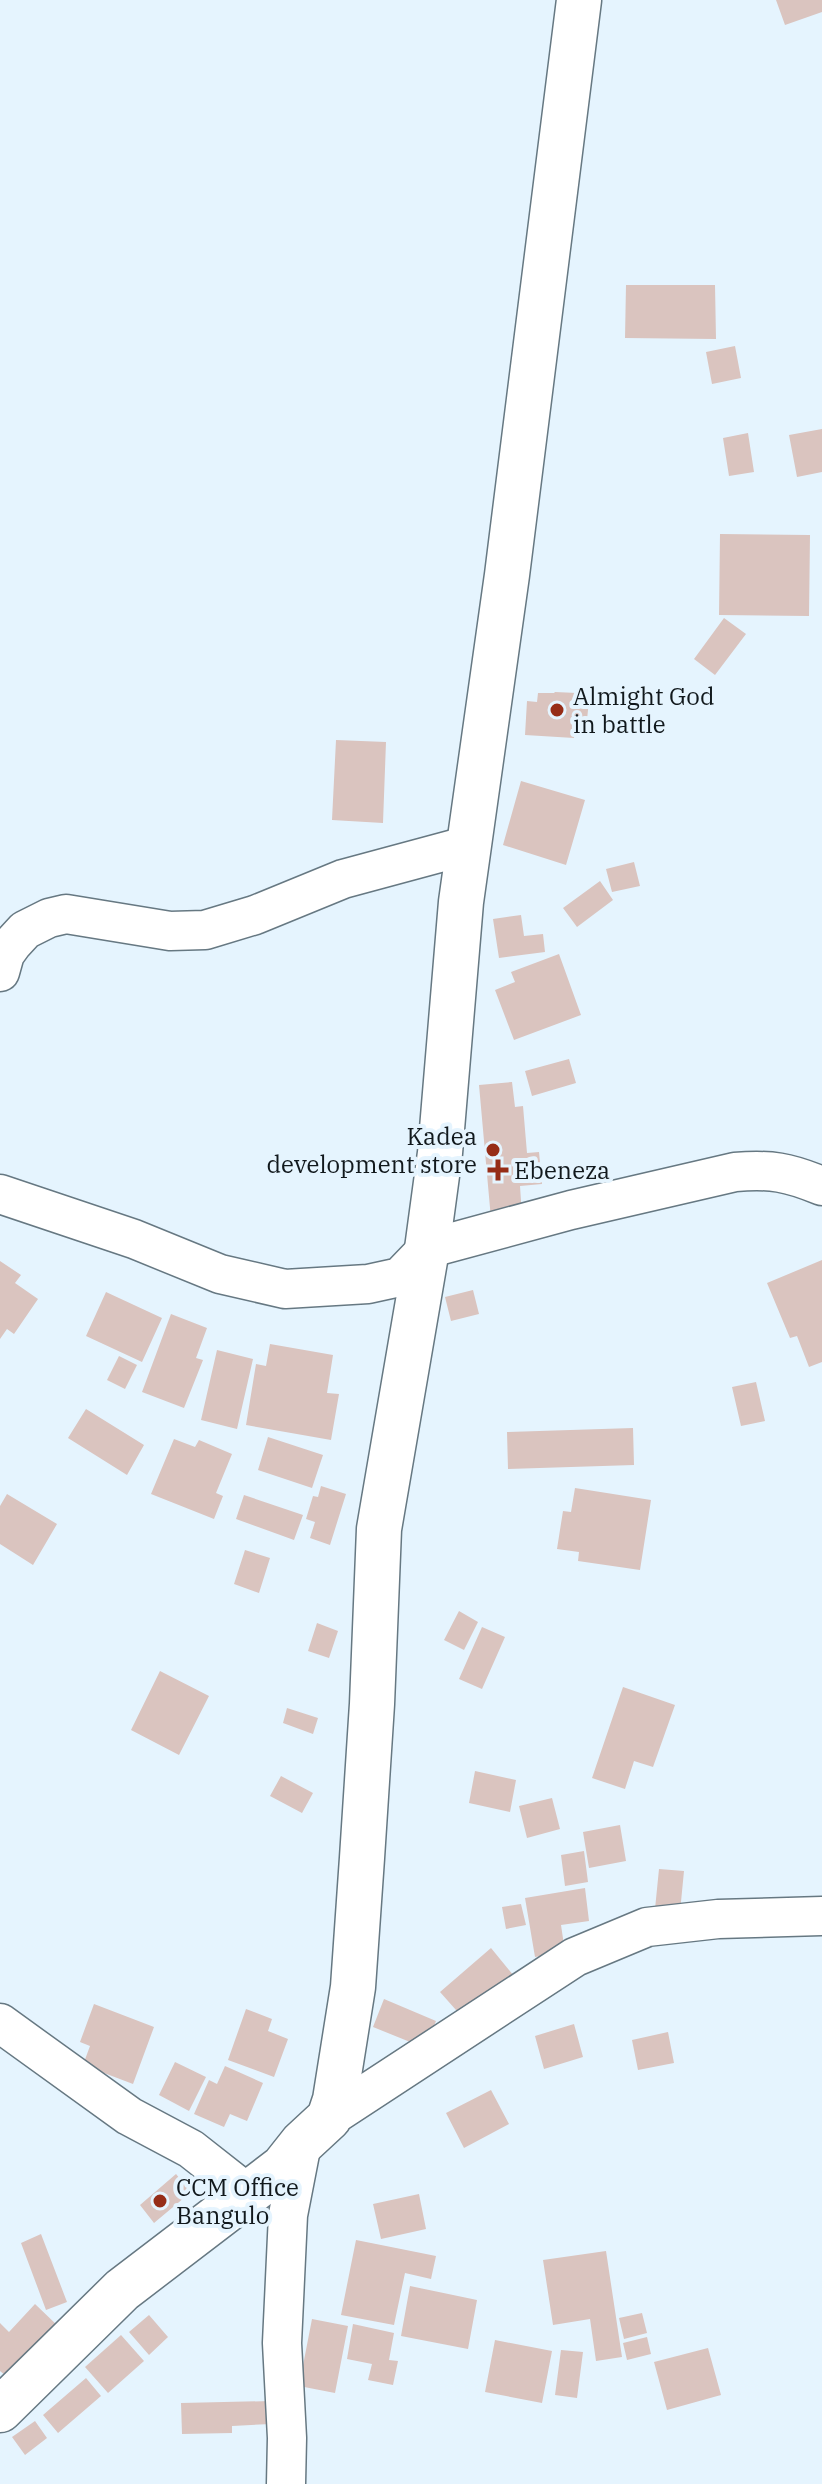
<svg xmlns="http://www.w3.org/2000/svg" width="822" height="2484" font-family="'IBM Plex Serif',serif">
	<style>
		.building { fill: #dac4bf }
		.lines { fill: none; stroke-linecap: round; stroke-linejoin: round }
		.minor-casing { stroke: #667882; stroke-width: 41 }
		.tertiary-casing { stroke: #667882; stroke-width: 47 }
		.minor { stroke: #fff; stroke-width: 38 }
		.tertiary { stroke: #fff; stroke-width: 44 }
		.poi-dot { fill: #962d17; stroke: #e5f4fe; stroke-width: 3 }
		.labels { text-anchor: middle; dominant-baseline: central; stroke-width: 8; stroke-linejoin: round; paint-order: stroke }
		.poi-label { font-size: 24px; fill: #11181c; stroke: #e5f4fe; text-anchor: start }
	</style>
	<rect width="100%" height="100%" fill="#e5f4fe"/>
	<!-- building -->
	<path class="building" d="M776,0H822V12L785,25Z
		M626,285H715L716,339L625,338Z
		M735,346L741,378L712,384L706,352Z
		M822,429V472L797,477L789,435Z
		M748,433L754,472L729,476L723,438Z
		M720,534L810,535L809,616L719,615Z
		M724,618L746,634L715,675L694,659Z
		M555,692L577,693V699L589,700L587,720L575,719L574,738L525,735L527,701L537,702L538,693H554Z
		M336,740L386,742L383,823L332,820Z
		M521,781L585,800L566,865L503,845Z
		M634,862L640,886L612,892L606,869Z
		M600,881L613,900L577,927L563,908Z
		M521,915L524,936L543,934L545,952L499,958L493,919Z
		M559,954L581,1015L514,1040L495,990L515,982L511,972Z
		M569,1059L576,1083L532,1096L525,1071Z
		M512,1082L515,1107L523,1106L527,1153L539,1152L542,1184L520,1186L522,1216L491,1219L479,1085Z
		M822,1260V1362L809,1367L797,1336L790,1338L767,1283Z
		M0,1261L21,1275L15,1283L38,1299L14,1334L7,1329L0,1339Z
		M473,1290L479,1314L451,1321L445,1297Z
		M106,1292L162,1318L142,1362L86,1336Z
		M171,1314L207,1328L196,1358L203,1360L184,1408L142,1392Z
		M270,1344L333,1355L327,1393L339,1394L331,1440L246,1425L256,1364L266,1366Z
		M217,1350L253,1359L237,1429L201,1420Z
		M119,1356L137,1365L125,1389L107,1380Z
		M756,1382L765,1421L741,1426L732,1387Z
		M86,1409L144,1445L127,1475L68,1438Z
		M633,1428L634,1465L508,1469L507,1432Z
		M268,1437L323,1455L312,1488L258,1470Z
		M174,1439L195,1447L199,1440L232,1454L216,1493L223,1496L214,1519L151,1494Z
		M321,1486L346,1494L330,1545L310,1538L315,1522L306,1519L313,1496L318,1497Z
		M575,1488L651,1500L640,1570L578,1561L579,1552L557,1549L563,1511L571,1512Z
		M7,1494L57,1524L33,1565L0,1544V1506Z
		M244,1495L303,1515L294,1540L236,1519Z
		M245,1550L270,1558L259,1593L234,1584Z
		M459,1611L478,1622L464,1650L444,1640Z
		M317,1623L338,1631L329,1658L308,1651Z
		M482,1627L505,1637L482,1689L459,1679Z
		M160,1671L209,1696L179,1755L131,1730Z
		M623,1687L675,1705L653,1767L634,1761L625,1789L592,1778Z
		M287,1708L318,1718L313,1734L283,1723Z
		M475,1771L516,1780L510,1812L469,1803Z
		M281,1776L313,1793L302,1813L270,1796Z
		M552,1798L560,1829L527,1838L519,1806Z
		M620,1825L626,1861L589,1868L583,1832Z
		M584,1851L588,1882L565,1886L561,1855Z
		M659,1869L684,1871L680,1912L655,1909Z
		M585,1888L589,1921L561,1925L565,1952L535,1957L525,1898Z
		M521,1904L526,1925L506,1929L502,1907Z
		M491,1948L514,1976L464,2019L440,1992Z
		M384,1999L436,2021L425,2048L373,2027Z
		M94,2004L154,2027L133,2084L83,2065L90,2046L80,2042Z
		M246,2009L272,2019L268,2031L288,2039L274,2077L228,2060Z
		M574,2024L583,2057L544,2069L535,2036Z
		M668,2032L674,2063L638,2070L632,2040Z
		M175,2062L206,2077L189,2111L159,2095Z
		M225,2066L263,2083L247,2121L230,2114L224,2127L194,2114L209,2080L217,2084Z
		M491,2090L509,2124L464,2148L446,2113Z
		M176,2174L191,2192L154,2223L140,2205Z
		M419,2194L426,2229L381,2239L373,2204Z
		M41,2234L67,2302L46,2310L21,2243Z
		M356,2240L436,2256L431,2279L405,2273L394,2325L341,2315Z
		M606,2251L622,2357L596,2361L590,2319L553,2325L543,2260Z
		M410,2286L477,2300L468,2349L401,2336Z
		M35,2304L59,2327L11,2380L0,2371V2323L9,2332Z
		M642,2313L647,2333L624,2339L619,2318Z
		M149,2315L168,2337L149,2355L129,2332Z
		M312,2319L348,2326L335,2393L299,2386Z
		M353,2324L394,2333L389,2360L398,2361L393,2385L368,2380L372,2364L347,2359Z
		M121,2335L144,2361L108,2393L85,2367Z
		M647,2337L651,2354L627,2360L623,2343Z
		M495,2340L552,2351L542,2403L485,2392Z
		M708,2348L721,2395L667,2410L654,2362Z
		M561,2350L583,2352L577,2398L555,2395Z
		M86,2378L101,2396L58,2433L43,2415Z
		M271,2401V2424L232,2426V2433L182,2434L181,2403Z
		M35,2421L47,2438L25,2455L12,2437Z"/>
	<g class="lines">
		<defs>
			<path id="minor" d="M0,972L5,954L13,943L25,930L49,918L66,914L170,931L205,930L255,915L343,879L469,845
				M0,1194L134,1239L220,1274L285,1289L368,1284L400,1277L427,1249L571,1210L735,1172C771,1169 788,1172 822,1186
				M0,2023L129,2116L191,2149L247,2193
				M329,2118L575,1957L647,1927L718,1919L822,1916
				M286,2484L287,2438L282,2343L288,2215L302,2143"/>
			<path id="tertiary" d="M0,2410L122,2290L283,2167L302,2143L329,2118L335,2100L353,1987L362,1858L372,1704L379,1529L427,1249L440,1153L461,902L507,575L579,0"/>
		</defs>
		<!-- minor casing -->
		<use href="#minor" class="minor-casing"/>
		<!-- tertiary casing -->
		<use href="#tertiary" class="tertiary-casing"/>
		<!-- minor -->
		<use href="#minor" class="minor"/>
		<!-- tertiary -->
		<use href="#tertiary" class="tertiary"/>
	</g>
	<!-- markers -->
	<g class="poi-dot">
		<circle cx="557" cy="710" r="8"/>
		<circle cx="493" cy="1150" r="8"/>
		<path d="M494 1158h8v8h8v8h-8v8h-8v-8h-8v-8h8z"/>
		<circle cx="160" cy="2201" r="8"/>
	</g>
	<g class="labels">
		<!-- poi labels -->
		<g class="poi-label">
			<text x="573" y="696">Almight God<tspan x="573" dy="28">in battle</tspan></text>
			<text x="477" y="1136" text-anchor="end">Kadea<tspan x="477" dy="28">development store</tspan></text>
			<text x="514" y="1170">Ebeneza</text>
			<text x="176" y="2187">CCM Office<tspan x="176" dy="28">Bangulo</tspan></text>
		</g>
	</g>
</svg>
